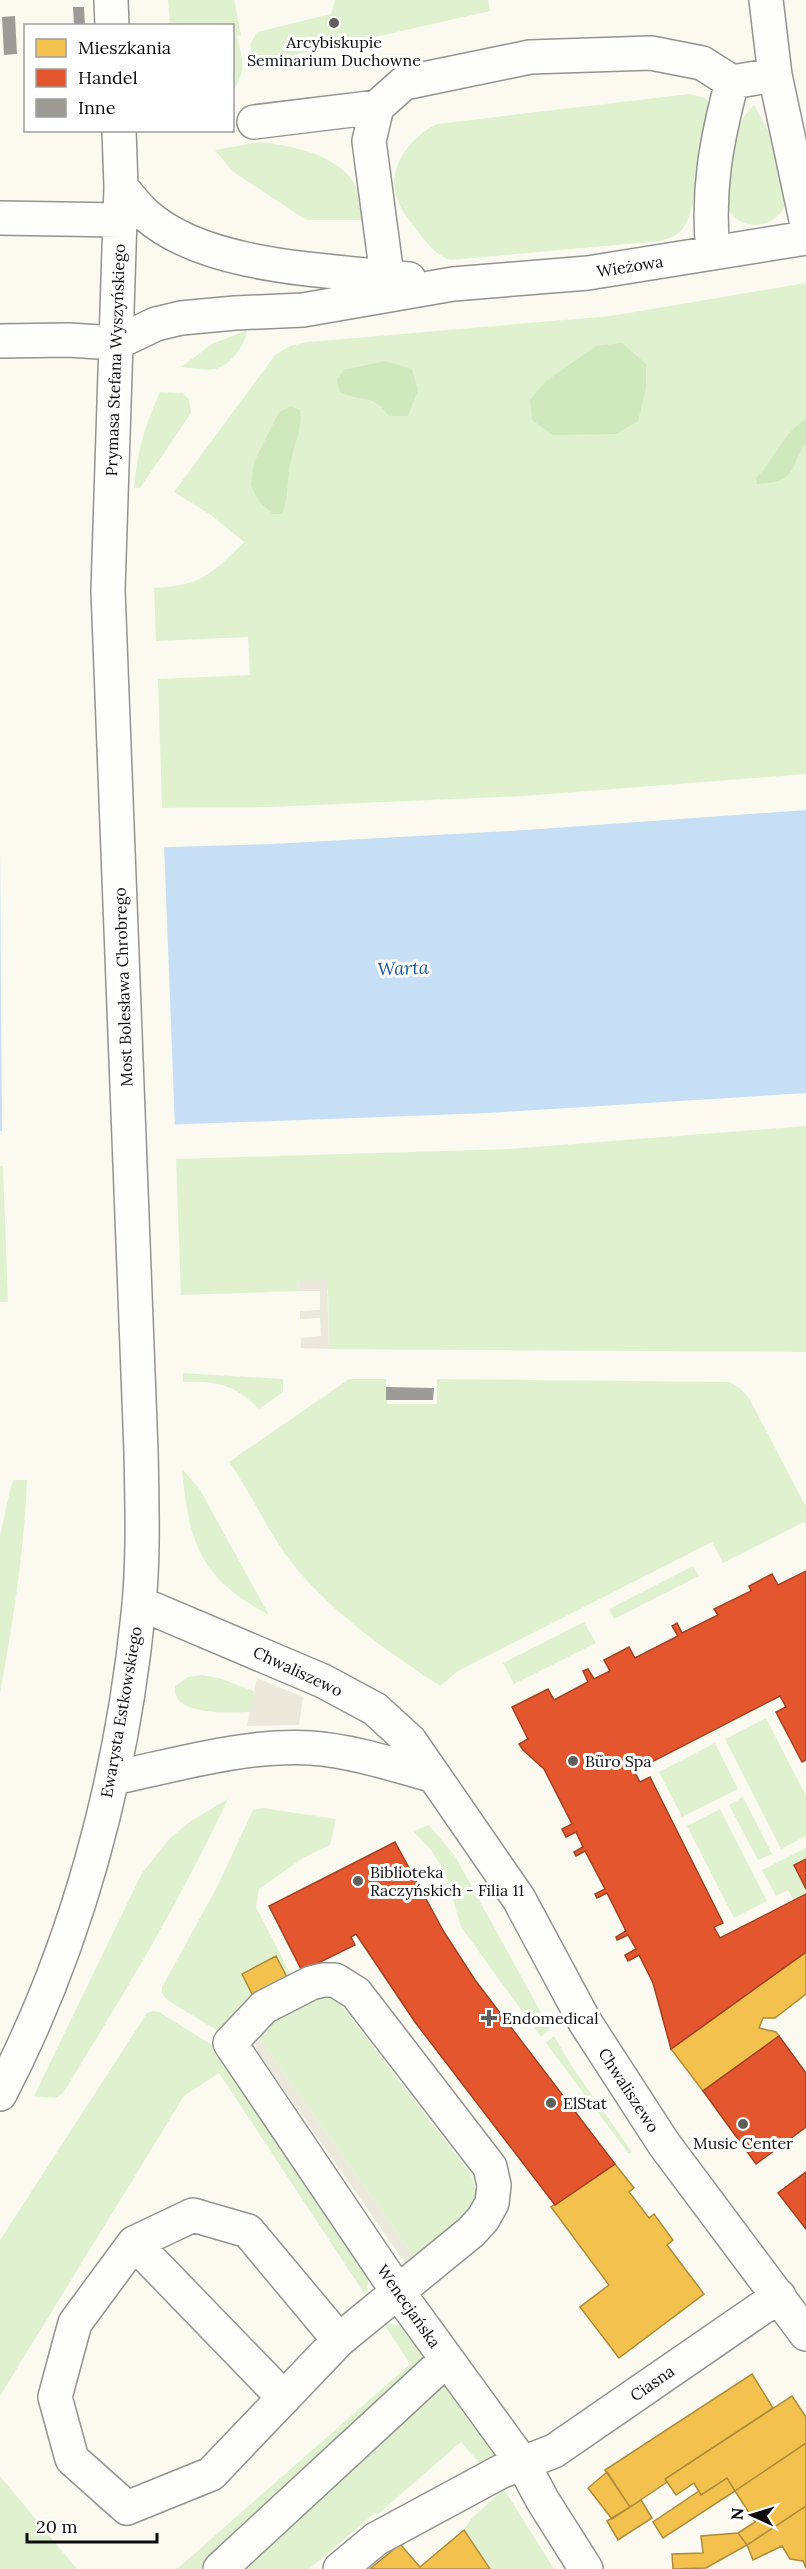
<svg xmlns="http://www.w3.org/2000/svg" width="806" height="2569" font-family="Lora,serif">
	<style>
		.green { fill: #e0f1d0 }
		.forest { fill: #cfe8bd }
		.plaza { fill: #eae9db }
		.water { fill: #c6dff4 }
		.pier { fill: #fafaf0 }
		.homes { fill: #f2c14e; stroke: #ad8b3a; stroke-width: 1.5 }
		.shops { fill: #e4572e; stroke: #a34024; stroke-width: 1.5 }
		.building { fill: #9d9b96 }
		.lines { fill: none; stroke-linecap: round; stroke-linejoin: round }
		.minor-casing { stroke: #93938f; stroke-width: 36 }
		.minor { stroke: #fefefd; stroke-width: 33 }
		.poi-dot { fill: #5f5f5c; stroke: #fff; stroke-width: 2 }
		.labels { text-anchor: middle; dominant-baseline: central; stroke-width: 6; stroke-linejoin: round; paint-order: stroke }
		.poi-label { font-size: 16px; fill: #0c0c0c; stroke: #fff; text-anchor: start }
		.street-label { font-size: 16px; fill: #0c0c0c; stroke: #fff }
		.water-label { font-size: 18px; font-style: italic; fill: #16539d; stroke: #fff }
	</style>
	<rect width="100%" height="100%" fill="#fafaf0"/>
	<!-- green -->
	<path class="green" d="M168,0H234L241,35L237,36C243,63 247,67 233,92L232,26L170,25Z
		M335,0H488L490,11L255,64L250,45L257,32L331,14Z
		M689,94L705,98L710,104V117C705,141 696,210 684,227C678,236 669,238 660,241L450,260C434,254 426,242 416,229C408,219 397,204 395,192C390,163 412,136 437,124Z
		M754,105C769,132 778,147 785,177C786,182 789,190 788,195C784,231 732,237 725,199C722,187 729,170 731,158C736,135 736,122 754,105Z
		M260,142C295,146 348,156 360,196C363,203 362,212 363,220H306L232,171L215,150Z
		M806,283V774L524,796L270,807L162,808L158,679L250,675L248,637L156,641L154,588C202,585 211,575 244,542L211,515L174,492L275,355L290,346L308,342L611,316Z
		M247,330C246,344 230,366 215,369C205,371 191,368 181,367L212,344Z
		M160,392L182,393L189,399L191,413L140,488H134C137,453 145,424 160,392Z
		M806,1126V1352L329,1349L328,1289L298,1281L299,1291L181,1295L176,1159L509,1149Z
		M0,1166H3L8,1302H0Z
		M183,1373L283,1379V1392L259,1409C235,1385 217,1381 183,1382Z
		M349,1379H386L387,1404H437V1379L730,1382L741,1389L749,1398L806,1507V1525L804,1522L723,1563L712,1542L458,1671L440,1686C387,1651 332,1613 292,1563C267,1531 252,1494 229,1462Z
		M182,1469L199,1488L269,1615C200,1578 189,1544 182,1469Z
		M14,1480H27C24,1553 13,1622 0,1693V1536L11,1486Z
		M693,1566L699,1576L614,1619L609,1609Z
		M584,1622L596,1643L514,1684L503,1663Z
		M202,1675L219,1678L254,1691L251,1712C231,1712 170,1717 175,1686L188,1677Z
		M766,1718L806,1796V1836L781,1849L725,1739Z
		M715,1743L738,1789L682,1817L659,1772Z
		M743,1797L772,1854L758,1860L729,1805Z
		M228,1799C179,1903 123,1996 63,2093L55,2098L34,2096L142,1873L170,1838L191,1821Z
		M263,1808L336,1819L330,1845L303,1858L259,1889L256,1907L292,1977L288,1979L276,1956L242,1974L254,1998L221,2033L166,1999L162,1993V1987L217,1887L253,1810Z
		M720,1809L767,1901L734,1918L687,1826Z
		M429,1825L455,1856L550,2029L541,2037L461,1927L445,1872L431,1850L413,1831Z
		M806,1848V1894L794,1901L788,1890L776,1896L762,1870Z
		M323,1996L333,1999L342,2006L470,2173C491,2218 446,2235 415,2258L257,2035L271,2016Z
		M153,2011L159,2012L217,2048L222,2063L313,2190L369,2277L366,2296L219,2073L184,2096L0,2396V2240L147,2013Z
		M554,2036L575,2071L632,2152L628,2153L546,2043Z
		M384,2324L399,2325L411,2330L497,2455L481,2465L461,2442L377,2515L375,2513L309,2569H177L410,2364Z
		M0,2476L77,2569H0Z
		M504,2489L554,2569H490L464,2530L471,2519Z"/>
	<!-- forest -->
	<path class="forest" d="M622,343L646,364V388L638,421L616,434L553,435L532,420L530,400L545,382L596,346Z
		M385,361L412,369L418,390L408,416H389C371,391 361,404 339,391L337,379L344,370Z
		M291,406L300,410C303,431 291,451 289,471C287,486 288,500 282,514H273L260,503L251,486L254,462L279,412Z
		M806,419V445L802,447C790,476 790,482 757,484L756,478C772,462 787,429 806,419Z"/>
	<!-- plaza -->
	<path class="plaza" d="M327,1279L329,1349L301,1348V1338L321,1336L320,1318L300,1319V1311L320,1310V1291H299L298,1281Z
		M257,1678L303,1697L299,1725L247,1726Z
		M257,2035L415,2258L406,2264L257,2051L255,2043Z"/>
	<!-- water -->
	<path class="water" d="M806,810V1093L489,1113L0,1131V852L271,844L526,830Z"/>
	<!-- pier -->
	<path class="pier" d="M164,844L175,1128L2,1134L0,849Z"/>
	<!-- homes -->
	<path class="homes" d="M806,1952V1994L775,2018H763L759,2028L776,2032L779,2036L703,2091L671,2049Z
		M276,1956L288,1979L254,1998L242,1974Z
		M615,2164L634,2188L629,2192L649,2218L654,2214L673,2240L667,2245L704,2294L619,2358L580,2307L609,2285L551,2207Z
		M752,2374L773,2408L665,2479L667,2482L630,2507L605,2470Z
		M792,2396L806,2417V2443L735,2491L727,2478L701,2495L694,2483L676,2495L665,2479Z
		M806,2443V2506L747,2545L738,2533L755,2522L735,2491Z
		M607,2472L630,2507L612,2519L588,2488Z
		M727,2478L735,2491L663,2538L653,2522L699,2491L701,2495Z
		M641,2500L652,2518L618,2540L607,2521Z
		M806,2506V2568L803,2561L790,2559L782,2546L753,2560L747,2545Z
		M464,2530L490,2569H370L400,2544L420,2567Z
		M738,2533L747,2545L706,2568L673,2569L672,2554L703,2553L701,2536Z"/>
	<!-- shops -->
	<path class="shops" d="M806,1571V1760L802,1762L776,1712L786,1707L780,1696L634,1771L640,1782L650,1777L723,1923L714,1927L720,1938L806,1894V1952L671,2049L653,1983L639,1955L628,1961L625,1955L636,1949L628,1935L617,1940L616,1937L626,1931L607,1893L597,1898L595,1894L605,1889L585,1851L576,1856L574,1852L583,1847L576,1832L566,1837L562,1829L572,1824L544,1769L523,1750L519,1744L528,1739L512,1707L548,1689L554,1700L588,1682L583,1671L588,1669L594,1679L610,1671L604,1660L629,1647L635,1658L678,1636L672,1626L677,1623L682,1633L718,1615L714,1609L751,1591L749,1586L772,1574L778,1585Z
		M395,1842L444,1932L475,1980L615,2164L555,2205L415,2022L356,1934L351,1937L355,1945L302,1971L269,1906Z
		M806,1859V1889L794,1865Z
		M779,2036L806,2073V2127L756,2164L703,2091Z
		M806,2172V2229L778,2193Z"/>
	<!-- building -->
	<path class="building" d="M73,7H84L85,26H74Z
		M15,16L17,54L4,55L2,17Z
		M386,1387L434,1388L433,1400H386Z"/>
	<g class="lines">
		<defs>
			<path id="minor" d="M111,0L112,26
				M766,0L775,75
				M254,122L377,107
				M121,187C129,196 137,207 146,215C207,269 330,270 409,279
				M0,218L120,220
				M713,253C707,191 716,142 732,82
				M387,276L369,141L377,107L404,83L530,57L651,53L702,63L732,82L775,75L806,220
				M0,341L68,340L116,343
				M116,343L156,324L181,318L235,313L303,310L453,284L588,273L806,238
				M139,1603L323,1681L375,1709L410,1741L519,1899L585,2022L664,2144L806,2334
				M113,1778C177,1765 245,1744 311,1748C352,1751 392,1764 431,1775
				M0,2094C77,1946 121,1780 138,1615C144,1560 142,1505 141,1451L108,590L121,187L119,130
				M134,2243L284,2398
				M339,2340L248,2231L193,2215L134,2243L75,2323L55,2397L72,2459L127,2508L211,2474L339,2340L471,2232L483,2219L492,2203L494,2185L490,2167L356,1993L335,1980H323L311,1983L264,2007L230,2043L398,2292L523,2464L543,2501L586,2569
				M220,2569L446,2360
				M340,2569L376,2539L500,2472L554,2451L779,2296"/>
		</defs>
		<!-- minor casing -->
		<use href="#minor" class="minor-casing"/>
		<!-- minor -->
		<use href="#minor" class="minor"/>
	</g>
	<!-- markers -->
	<g class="poi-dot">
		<circle cx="334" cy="23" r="6"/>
		<circle cx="573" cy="1761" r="6"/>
		<circle cx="358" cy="1881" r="6"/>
		<path d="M486 2009h6v6h6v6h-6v6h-6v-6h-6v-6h6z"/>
		<circle cx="551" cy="2103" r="6"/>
		<circle cx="743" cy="2124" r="6"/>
	</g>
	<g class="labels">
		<!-- poi labels -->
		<g class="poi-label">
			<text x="334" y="42" text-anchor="middle">Arcybiskupie<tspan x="334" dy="18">Seminarium Duchowne</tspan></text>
			<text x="585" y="1761">Büro Spa</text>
			<text x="370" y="1872">Biblioteka<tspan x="370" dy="18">Raczyńskich - Filia 11</tspan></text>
			<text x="502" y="2018">Endomedical</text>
			<text x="563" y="2103">ElStat</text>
			<text x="743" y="2143" text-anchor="middle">Music Center</text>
		</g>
		<!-- street labels -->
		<g class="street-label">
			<text transform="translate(630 266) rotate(-9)">Wieżowa</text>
			<text transform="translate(115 360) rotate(-88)">Prymasa Stefana Wyszyńskiego</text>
			<text transform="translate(123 987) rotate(-92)">Most Bolesława Chrobrego</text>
			<text transform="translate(298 1671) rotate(25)">Chwaliszewo</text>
			<text transform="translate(121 1712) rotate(-80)">Ewarysta Estkowskiego</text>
			<text transform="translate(629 2090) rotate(57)">Chwaliszewo</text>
			<text transform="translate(409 2306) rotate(55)">Wenecjańska</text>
			<text transform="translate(652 2383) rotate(-35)">Ciasna</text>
		</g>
		<!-- water labels -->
		<g class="water-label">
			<text transform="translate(403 968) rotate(-2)">Warta</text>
		</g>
	</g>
	<!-- legend -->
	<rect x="24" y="24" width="210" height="108" fill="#ffffff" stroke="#9e9e9e" stroke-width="1.5"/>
	<rect x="36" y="39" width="30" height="18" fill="#f2c14e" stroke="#9e9e9e" stroke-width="1.5"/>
	<text x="78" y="54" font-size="18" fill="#0c0c0c">Mieszkania</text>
	<rect x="36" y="69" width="30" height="18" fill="#e4572e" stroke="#9e9e9e" stroke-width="1.5"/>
	<text x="78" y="84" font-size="18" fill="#0c0c0c">Handel</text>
	<rect x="36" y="99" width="30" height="18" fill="#9d9b96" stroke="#9e9e9e" stroke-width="1.5"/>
	<text x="78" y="114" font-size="18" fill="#0c0c0c">Inne</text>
	<!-- north arrow -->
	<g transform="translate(752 2515) rotate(274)" stroke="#ffffff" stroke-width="4.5" paint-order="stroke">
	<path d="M0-4.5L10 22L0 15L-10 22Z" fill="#0c0c0c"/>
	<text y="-9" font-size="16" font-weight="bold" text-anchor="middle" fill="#0c0c0c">N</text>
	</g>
	<!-- scale -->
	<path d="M27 2533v9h130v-9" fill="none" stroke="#0c0c0c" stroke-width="3"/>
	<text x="36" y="2533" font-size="18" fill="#0c0c0c" stroke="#ffffff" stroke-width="4.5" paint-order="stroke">20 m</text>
</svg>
